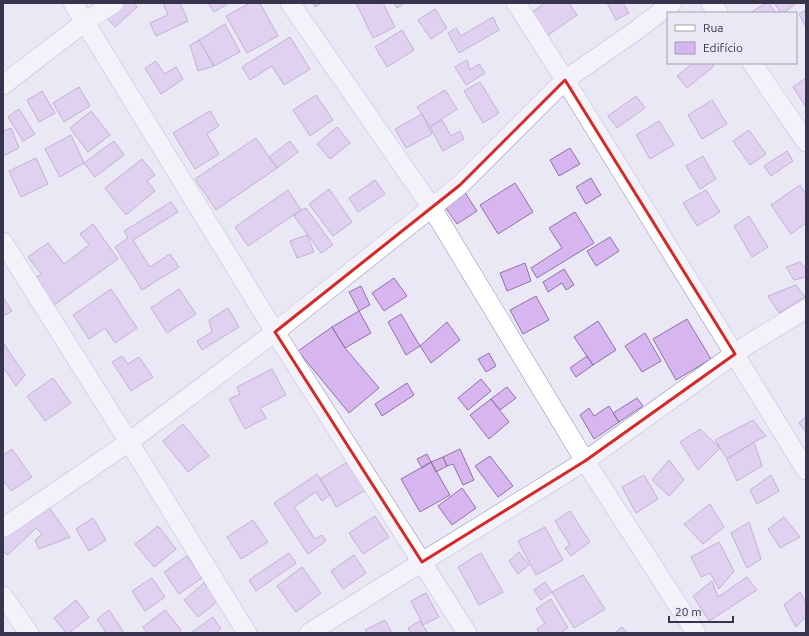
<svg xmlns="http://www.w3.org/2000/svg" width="809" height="636" font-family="Ubuntu,sans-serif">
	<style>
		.building { fill: #d7b5ee; stroke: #9272a7 }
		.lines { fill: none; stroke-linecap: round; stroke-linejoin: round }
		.street-casing { stroke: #9389c4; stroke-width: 20 }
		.street { stroke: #fff; stroke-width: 19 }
		.marked { fill: none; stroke: #d62828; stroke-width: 3; stroke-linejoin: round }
	</style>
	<rect width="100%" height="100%" fill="#e9e8f4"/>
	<!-- building -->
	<path class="building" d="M118,3H134L137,7L115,27L104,15Z
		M163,3H180L188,21L156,36L150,23L168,15Z
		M208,3H229L214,12Z
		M250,3H260L278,36L247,53L226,16Z
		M313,3H322L315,7Z
		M356,3H383L395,27L373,38Z
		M394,3H405L397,8Z
		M545,3H569L577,15L547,36L531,13Z
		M607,3H623L629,13L616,20Z
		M766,3H769L776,13H750Z
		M774,3H797L783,13H781Z
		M435,9L447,28L431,39L418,20Z
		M806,10V27L799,14Z
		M493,17L499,30L459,53L448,33L456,28L461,36Z
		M225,24L240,52L214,66L199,40Z
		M402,30L414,50L387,67L375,47Z
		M290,37L310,69L284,85L272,66L250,80L242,67Z
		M199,40L214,66L198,71L190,45Z
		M467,60L470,70L479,64L485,73L466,85L455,67Z
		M156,61L164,74L176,67L183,79L161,94L145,68Z
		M693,63H711L714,66L687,88L677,76Z
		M806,78V107L793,87Z
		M480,82L499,113L483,123L464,91Z
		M79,87L90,106L64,122L53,103Z
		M445,90L457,109L430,127L417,107Z
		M42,91L55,113L39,122L27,100Z
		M316,95L333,120L310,136L293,110Z
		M636,96L645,108L617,128L608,116Z
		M712,100L727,124L702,139L688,115Z
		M19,109L35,134L23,141L8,117Z
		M91,111L110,135L88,152L70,128Z
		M210,111L219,126L207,134L219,154L195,169L173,133Z
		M422,114L432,134L406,148L395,129Z
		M442,120L451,136L460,131L464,139L443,151L430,127Z
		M659,121L674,145L650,159L636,135Z
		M337,127L350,143L330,159L317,144Z
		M11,128L19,148L3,156V131Z
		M749,130L766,154L750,165L733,141Z
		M71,135L84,163L60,177L45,149Z
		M256,138L277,168L216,210L195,179Z
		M114,141L124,155L95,177L84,163Z
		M290,141L298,152L277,168L269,157Z
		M570,148L580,164L559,176L550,160Z
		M787,151L793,161L771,176L764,166Z
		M703,156L716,179L700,189L686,166Z
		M36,158L48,184L21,197L9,171Z
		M142,159L155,175L147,181L155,191L126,215L105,188Z
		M591,178L601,195L586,204L576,187Z
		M375,180L385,194L358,212L349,198Z
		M515,183L533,212L498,234L480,205Z
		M460,185L477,211L457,224L441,201Z
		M800,185L806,194V223L791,234L771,205Z
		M329,189L352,222L333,236L309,204Z
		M288,190L301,210L248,246L235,227Z
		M706,190L720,212L697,226L683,203Z
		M171,202L178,212L133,240L150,267L170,254L179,267L142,290L115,247L128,238L124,231Z
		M306,208L333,245L321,253L294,216L301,210Z
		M575,212L594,243L537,278L531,268L562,248L549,228Z
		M749,216L768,247L752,257L734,226Z
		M93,224L118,259L54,305L35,278L41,274L28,257L48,243L64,264L89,245L80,234Z
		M307,235L314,252L297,258L290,241Z
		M610,237L619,251L596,266L587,251Z
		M800,262L806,269V277L794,280L786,267Z
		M525,263L531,281L507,291L500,273Z
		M564,269L574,285L566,290L562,283L548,292L543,282Z
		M394,278L407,296L384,311L372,293Z
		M796,285L805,297L779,313L768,296Z
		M361,286L370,305L359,311L349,292Z
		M111,289L137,328L115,343L105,328L89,339L73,315Z
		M179,289L196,314L167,333L151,308Z
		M536,296L549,320L523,334L510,310Z
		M3,297L12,311L3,316Z
		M228,308L239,327L202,350L197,341L212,332L209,320Z
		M359,311L371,333L345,348L332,327Z
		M401,314L420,346L406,355L388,322Z
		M687,319L711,359L676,380L653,339Z
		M598,321L616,350L593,365L574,337Z
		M447,322L460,340L431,363L420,346Z
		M332,327L345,348L379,388L349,413L298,351Z
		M645,333L661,361L642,372L625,346Z
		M4,344L25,375L16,386L3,367V345Z
		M489,353L496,366L486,372L478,359Z
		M122,356L128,364L139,357L153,377L131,391L112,362Z
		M587,356L593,365L576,377L570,368Z
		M272,369L286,395L260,408L266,418L245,429L229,399L240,394L237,387Z
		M53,378L71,403L45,421L27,396Z
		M481,379L491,391L468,410L458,398Z
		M407,383L414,395L382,416L375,404Z
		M507,387L516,398L500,410L491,399Z
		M637,398L643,406L619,422L613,413Z
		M491,399L509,422L489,439L470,415Z
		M609,406L619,422L594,439L580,415L589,408L594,416Z
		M806,416V432L799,423Z
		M753,420L766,436L754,442L727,459L715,440Z
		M183,424L209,456L188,472L163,441Z
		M700,429L720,448L698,470L680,442Z
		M754,442L762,466L737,481L727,459Z
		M12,449L32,477L11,491L3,480V455Z
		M460,449L474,480L463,485L453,464L447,466L443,457Z
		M427,454L431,462L422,468L417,459Z
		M490,456L513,486L498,497L475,466Z
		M443,457L447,466L436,472L431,462Z
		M669,460L684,480L669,496L652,480Z
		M349,461L366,490L336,507L330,495L320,479Z
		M431,462L450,495L420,512L401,479Z
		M317,474L330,495L322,501L316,492L294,507L315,539L322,535L326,541L308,554L274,503Z
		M644,475L658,499L636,513L622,487Z
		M771,475L779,491L757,504L750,490Z
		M462,488L476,508L452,525L438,506Z
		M710,504L724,527L703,544L684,524Z
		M48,506L70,537L39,549L35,540L42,534L36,528L12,551L7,555L3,550V538Z
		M570,511L590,542L571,556L565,548L570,545L555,521Z
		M375,516L389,537L363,554L349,533Z
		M784,517L800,537L780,548L768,529Z
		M93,518L106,540L89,551L76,529Z
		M253,520L268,542L241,559L227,537Z
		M749,522L761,559L747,568L731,533Z
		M158,526L176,549L154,567L135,544Z
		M545,527L563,560L536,575L518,541Z
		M719,542L734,571L719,589L710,573L701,577L691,557Z
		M519,552L529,565L518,574L509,561Z
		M289,553L296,563L256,591L249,580Z
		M481,553L503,592L479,605L458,567Z
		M354,555L366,573L343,589L331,571Z
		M187,556L202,578L179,594L164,572Z
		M302,567L321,593L296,612L277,586Z
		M583,575L605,609L574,628L552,592Z
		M747,577L757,590L709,621L693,596L712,581L718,597Z
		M152,578L165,597L145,611L132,591Z
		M545,582L552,592L541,600L534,590Z
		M204,583L218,601L198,617L184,600Z
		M800,592L806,603V616L796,627L784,605Z
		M426,593L439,617L423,625L411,601Z
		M551,599L568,628L560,633H539L537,629L545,624L536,609Z
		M76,600L89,617L69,633H66L54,618Z
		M109,610L124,633H106L97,619Z
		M165,610L181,630L178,633H147L143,627Z
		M213,617L221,629L216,633H191Z
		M385,620L392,633H367L365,630Z
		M420,621L428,633H411L408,628Z
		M622,627L627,633H615Z"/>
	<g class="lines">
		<defs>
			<path id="street" d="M73,3L275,332L467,633
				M290,3L432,208L585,461L696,633
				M516,3L565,80L806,470
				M711,3L718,13
				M752,63L806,142
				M3,85L85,22L114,3
				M3,242L129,442L247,633
				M3,528L129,442L275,332L460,185L565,80L634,32L672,3
				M3,596L29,633
				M309,633L422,562L585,461L747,345L806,309"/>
		</defs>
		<!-- street casing -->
		<use href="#street" class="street-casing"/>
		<!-- street -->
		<use href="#street" class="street"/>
	</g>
	<!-- marked area -->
	<path d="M0 0H809V636H0ZM565,80L735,354L585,461L422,562L275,332L460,185Z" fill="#e9e8f4" fill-opacity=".55" fill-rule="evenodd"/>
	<path class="marked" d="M565,80L735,354L585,461L422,562L275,332L460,185Z"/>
	<!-- border -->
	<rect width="809" height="636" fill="none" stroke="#38344d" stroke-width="8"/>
	<!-- legend -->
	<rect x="667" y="12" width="130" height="52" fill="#e9e8f4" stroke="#a2a0b1"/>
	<rect x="675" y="25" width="20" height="6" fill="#ffffff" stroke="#a2a0b1"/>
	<text x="703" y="32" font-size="12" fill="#38344d">Rua</text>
	<rect x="675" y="42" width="20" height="12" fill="#d7b5ee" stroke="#a2a0b1"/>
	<text x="703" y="52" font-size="12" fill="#38344d">Edifício</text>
	<!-- scale -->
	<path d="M669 616v6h64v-6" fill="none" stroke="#38344d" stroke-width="2"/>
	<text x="675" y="616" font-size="12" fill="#38344d" stroke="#e9e8f4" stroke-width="3" paint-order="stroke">20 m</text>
</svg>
